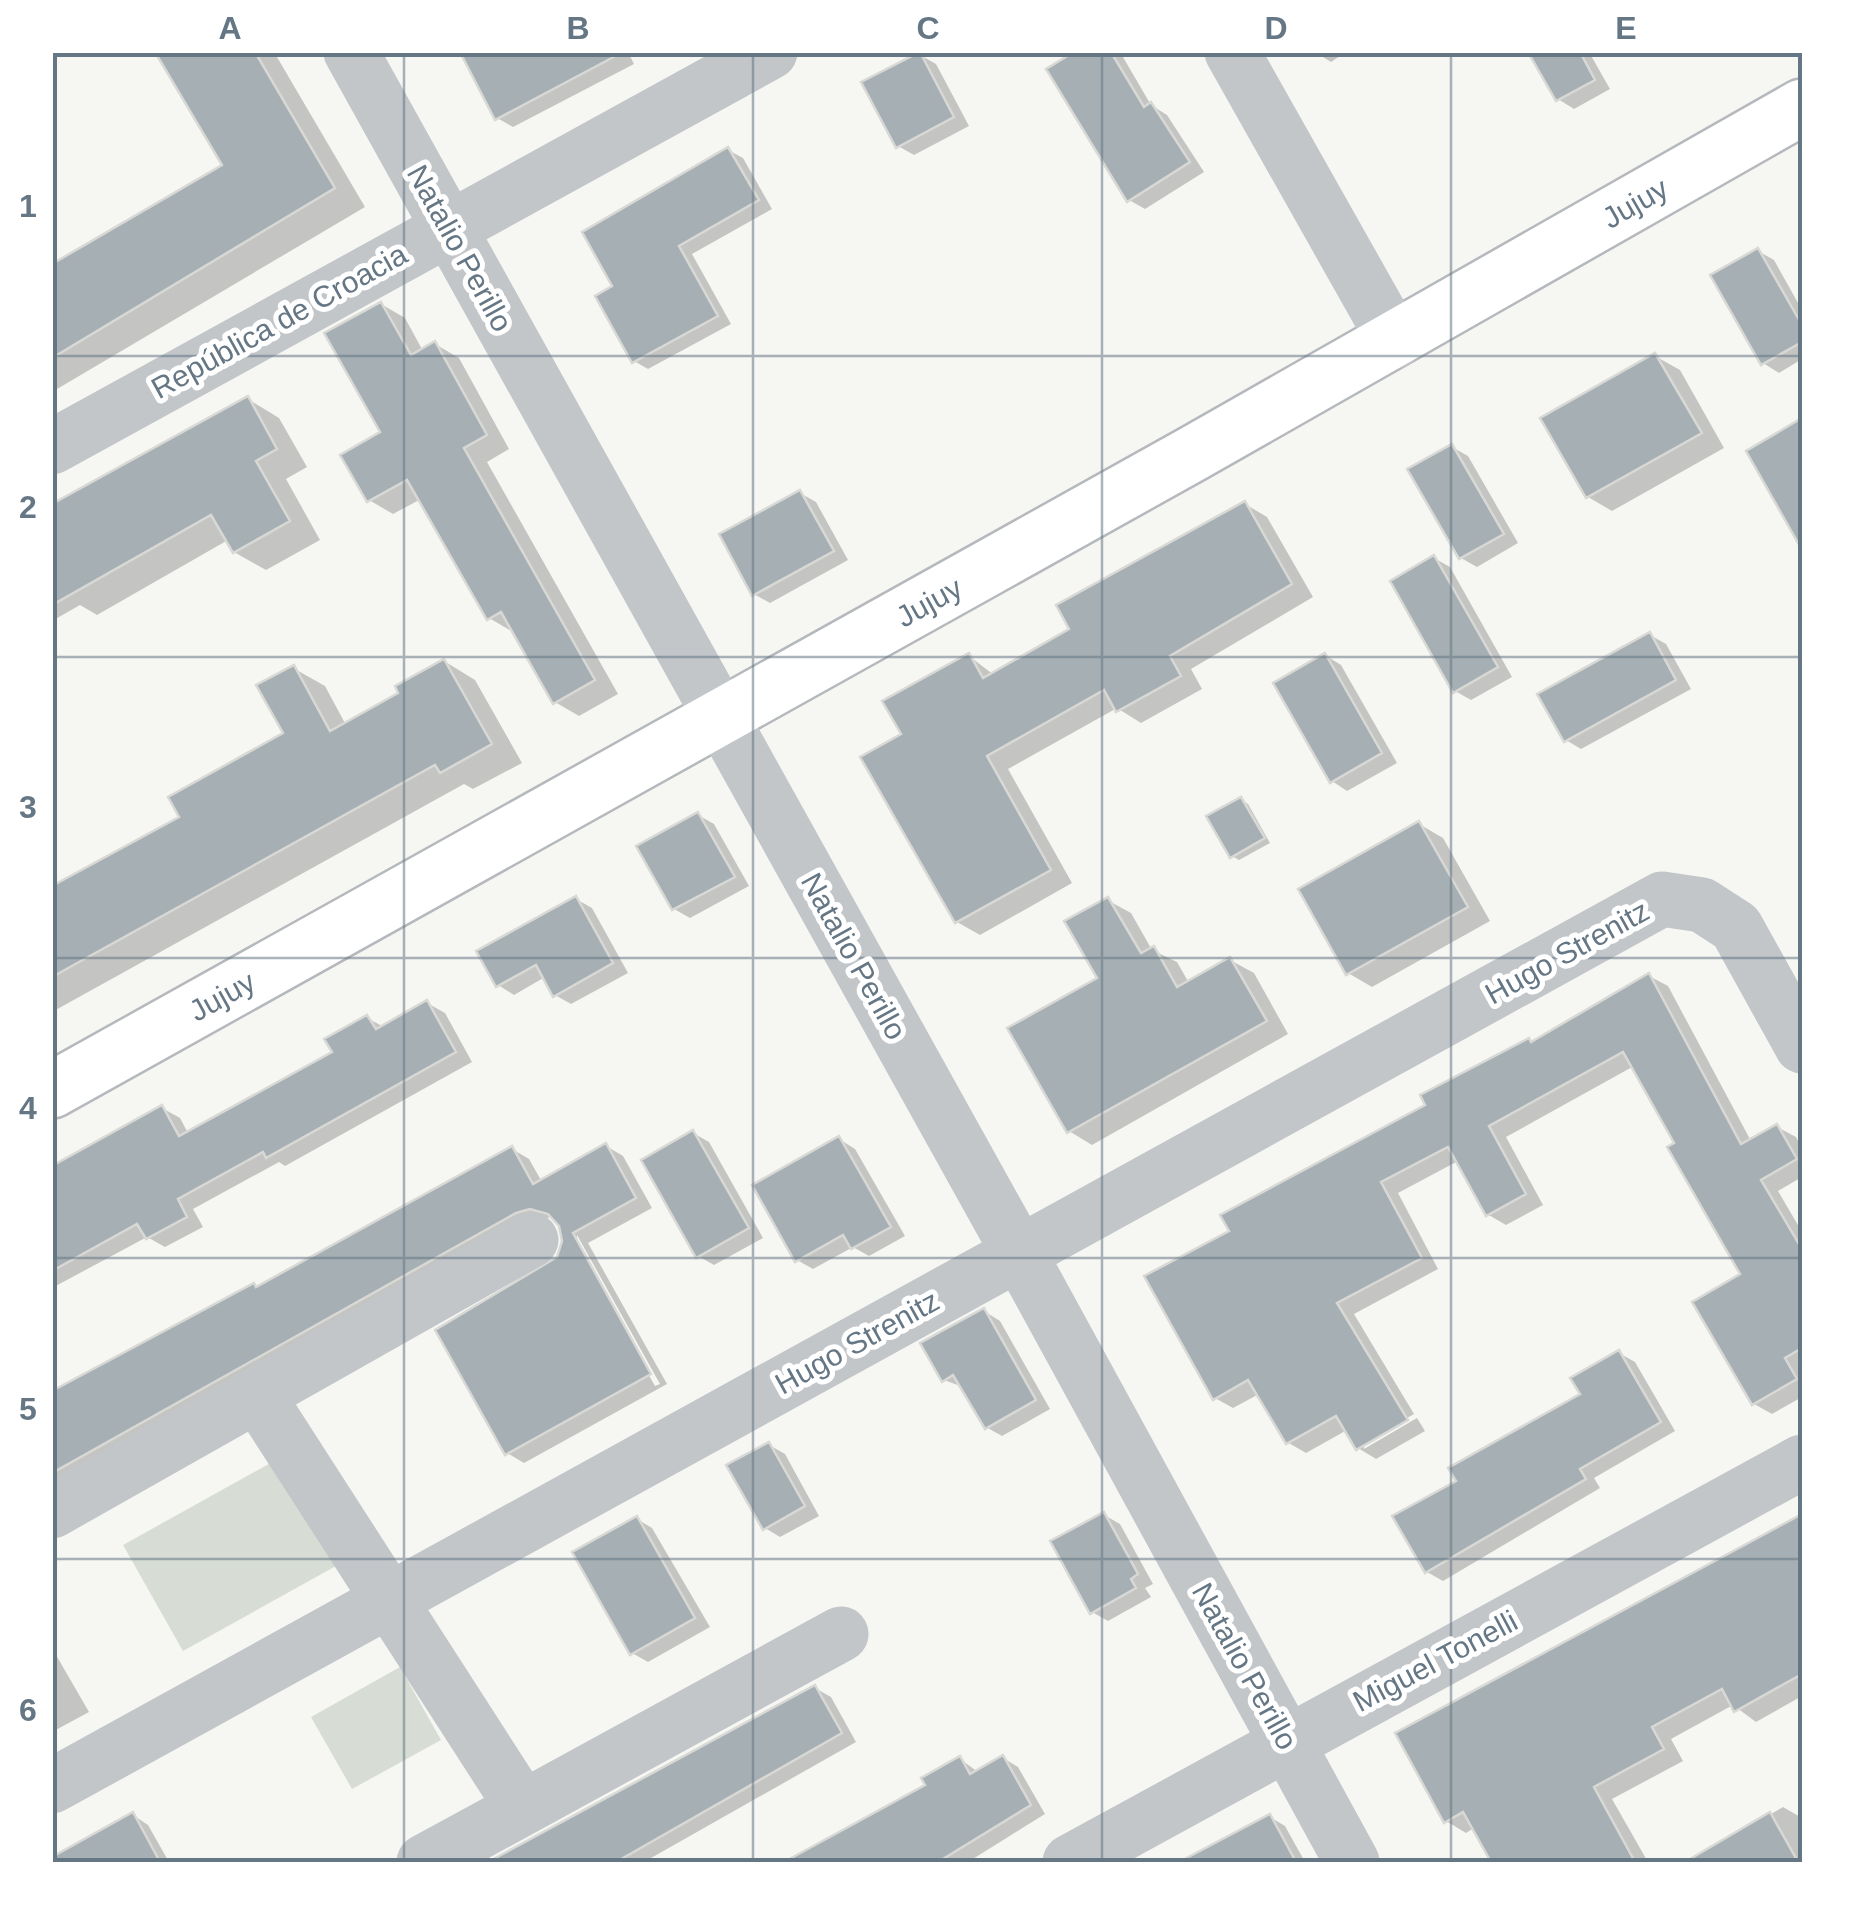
<svg xmlns="http://www.w3.org/2000/svg" width="1855" height="1915" font-family="Helvetica,sans-serif">
	<style>
		.green { fill: #d7ddd4 }
		.shadow { fill: #0003; fill-rule: evenodd }
		.building { fill: #a6afb4; stroke: #d8d8d5; stroke-width: 2.5 }
		.lines { fill: none; stroke-linecap: round; stroke-linejoin: round }
		.major-casing { stroke: #b5b9bd; stroke-width: 60 }
		.minor { stroke: #c2c6c9; stroke-width: 55 }
		.major { stroke: #fff; stroke-width: 55 }
		.grid { fill: none; stroke: #657684; stroke-width: 2.5; stroke-opacity: 0.55 }
		.labels { text-anchor: middle; dominant-baseline: central; stroke-width: 10; stroke-linejoin: round; paint-order: stroke }
		.street-label { font-size: 30px; fill: #657684; stroke: #fff }
		.neatline { fill: none; stroke: #657684; stroke-width: 4 }
		.grid-label { font-size: 32px; text-anchor: middle; font-weight: bold; fill: #657684 }
	</style>
	<rect width="100%" height="100%" fill="#f6f6f3"/>
	<!-- green -->
	<path class="green" d="M285,1455L345,1561L183,1651L123,1545Z
		M400,1667L441,1740L352,1789L311,1717Z"/>
	<!-- shadow -->
	<path class="shadow" d="M158,52H274L365,207L52,392V266L225,166Z
		M476,52H628L634,64L513,127L497,118Z
		M1079,52H1120L1151,105L1167,115L1204,172L1145,209L1129,200Z
		M1315,52H1346L1331,62Z
		M1531,52H1589L1610,89L1574,109L1558,99Z
		M920,55L936,64L969,126L914,155L898,146Z
		M728,150L743,158L772,209L692,254L731,324L648,369L634,361L616,287Z
		M1758,251L1774,260L1802,310V359L1779,373L1763,363Z
		M381,304L405,318L423,351L435,344L459,358L509,449L487,462L618,694L579,716L555,702L513,632L489,618L421,499L393,514L369,500L384,433Z
		M1655,356L1680,370L1724,448L1612,511L1588,497Z
		M248,399L279,418L307,467L286,479L320,540L266,570L234,552L228,540L97,615L80,605L52,621V507Z
		M1792,427L1802,434V545L1749,452Z
		M1452,447L1468,456L1518,543L1477,567L1461,558Z
		M800,493L816,502L848,560L770,603L754,594Z
		M1245,504L1267,517L1313,597L1191,669L1202,689L1141,723L1117,708L1008,769L1072,883L980,935L957,922L905,735L969,656L994,675L1072,630Z
		M1434,558L1450,567L1512,677L1471,700L1455,691Z
		M1650,635L1666,644L1691,689L1581,749L1566,740Z
		M1325,655L1341,665L1397,763L1347,791L1332,781Z
		M444,661L475,680L522,763L473,789L464,784L52,1012V890L182,818L286,734L293,668L325,686L346,725L402,694Z
		M1241,800L1248,804L1270,843L1239,860L1232,856Z
		M698,815L714,824L749,886L690,918L674,909Z
		M1419,824L1443,838L1490,921L1372,987L1348,973Z
		M576,899L592,908L628,973L571,1004L555,995L545,977L514,995L498,985Z
		M1107,900L1131,913L1152,950L1177,962L1189,983L1230,960L1254,973L1288,1034L1092,1145L1069,1131L1100,979Z
		M1649,976L1668,986L1751,1141L1777,1127L1796,1137L1802,1149V1177L1778,1191L1802,1232V1397L1772,1414L1754,1404L1744,1275L1634,1066L1506,1137L1543,1205L1506,1225L1487,1214L1458,1161L1398,1193L1438,1269L1354,1314L1414,1414L1364,1443V1449L1417,1418L1425,1431L1376,1459L1358,1448L1347,1430L1306,1453L1287,1442L1259,1394L1233,1408L1215,1398L1232,1232L1529,1040L1534,1043Z
		M427,1003L445,1013L472,1062L285,1166L279,1162L193,1209L203,1227L165,1247L147,1237L52,1288V1179L162,1108L180,1118L188,1133L335,1053L367,1018L384,1027Z
		M693,1133L709,1142L763,1238L714,1265L698,1256Z
		M839,1139L855,1149L905,1236L869,1256L853,1247L813,1269L797,1260Z
		M606,1146L623,1156L652,1208L588,1243L667,1384L524,1463L507,1453L565,1241L561,1224L551,1217L534,1221L52,1491V1397L512,1149L529,1159L542,1182ZM577,1235L660,1384L655,1386L577,1246Z
		M984,1311L1000,1321L1050,1409L1002,1436L986,1427L963,1387L944,1380Z
		M1619,1353L1635,1362L1675,1431L1594,1478L1600,1488L1443,1581L1427,1572L1459,1482L1583,1395Z
		M769,1445L785,1454L819,1516L780,1537L765,1528Z
		M1104,1515L1120,1524L1153,1584L1145,1588L1151,1597L1108,1621L1092,1612Z
		M1802,1516V1696L1756,1722L1733,1705L1671,1739L1683,1761L1612,1799L1648,1862H1493L1474,1828L1466,1833L1446,1821L1398,1734Z
		M637,1519L652,1528L710,1627L648,1662L632,1653Z
		M52,1648L89,1712L52,1732Z
		M815,1688L831,1697L856,1742L644,1862H493Z
		M1003,1758L1018,1767L1045,1814L968,1862H794L929,1786L960,1759L978,1772Z
		M1783,1807L1802,1818V1862H1690Z
		M133,1815L148,1825L169,1862H86L77,1846Z
		M1270,1817L1285,1826L1305,1862H1235L1223,1842Z"/>
	<!-- building -->
	<path class="building" d="M155,52H255L335,188L52,358V264L222,165Z
		M460,52H623L495,120Z
		M920,52L954,117L896,148L861,82Z
		M1074,52H1111L1144,107L1151,102L1190,162L1127,202L1046,69Z
		M1528,52H1580L1595,80L1556,101Z
		M728,147L759,200L679,246L718,316L632,363L595,296L612,286L582,232Z
		M1758,248L1802,325V342L1761,365L1710,275Z
		M381,302L411,355L435,341L487,435L464,448L595,680L553,704L501,612L487,620L407,480L367,502L340,455L380,432L324,333Z
		M1655,353L1702,433L1586,498L1540,418Z
		M248,396L277,449L256,461L290,521L233,553L211,515L52,605V504Z
		M1802,418V550L1746,451Z
		M1452,444L1504,534L1459,559L1407,469Z
		M800,490L834,551L752,596L719,534Z
		M1245,501L1292,584L1170,656L1181,676L1116,712L1104,690L987,756L1051,870L955,923L860,757L901,734L882,701L969,653L983,678L1069,629L1056,605Z
		M1434,555L1498,667L1453,693L1390,581Z
		M1650,632L1676,680L1564,742L1537,694Z
		M1325,653L1382,753L1330,783L1273,683Z
		M444,659L492,744L440,773L435,765L52,977V886L179,817L168,797L283,733L256,685L294,665L330,731L398,693L395,686Z
		M1241,797L1265,838L1230,858L1206,816Z
		M698,812L735,877L672,910L636,846Z
		M1419,821L1468,907L1346,975L1298,889Z
		M576,896L613,963L553,997L536,965L496,987L476,951Z
		M1108,897L1141,953L1154,946L1177,987L1230,957L1267,1021L1067,1133L1007,1028L1097,978L1064,921Z
		M1649,973L1741,1144L1777,1124L1797,1159L1761,1180L1802,1249V1348L1785,1358L1797,1379L1752,1405L1692,1302L1740,1274L1667,1147L1674,1143L1623,1052L1489,1126L1526,1194L1486,1216L1448,1147L1381,1182L1422,1258L1337,1303L1408,1420L1356,1450L1336,1416L1286,1444L1248,1380L1213,1400L1144,1276L1229,1231L1220,1215L1425,1105L1420,1095L1529,1038L1531,1042Z
		M427,1000L456,1052L266,1158L263,1152L178,1199L187,1217L146,1239L137,1224L52,1271V1166L162,1105L179,1136L332,1052L324,1039L367,1015L376,1029Z
		M693,1130L749,1228L696,1258L641,1160Z
		M839,1136L891,1227L851,1249L843,1235L795,1262L752,1185Z
		M606,1143L636,1198L573,1233L651,1374L505,1455L435,1330L557,1257L562,1241L559,1226L548,1214L530,1209L516,1213L52,1473V1391L254,1283L256,1287L512,1146L533,1184Z
		M984,1308L1036,1400L985,1429L953,1375L942,1382L920,1343Z
		M1619,1350L1661,1422L1580,1469L1586,1479L1425,1573L1392,1516L1456,1481L1448,1468L1580,1394L1570,1378Z
		M769,1442L805,1506L763,1530L726,1465Z
		M1104,1512L1138,1574L1131,1579L1136,1588L1090,1614L1050,1541Z
		M1802,1514V1674L1734,1712L1722,1689L1652,1727L1664,1749L1594,1787L1635,1862H1491L1463,1812L1444,1823L1395,1733Z
		M637,1516L695,1618L630,1655L572,1552Z
		M815,1685L842,1733L616,1862H488Z
		M1003,1755L1031,1805L938,1862H784L925,1785L921,1778L960,1756L970,1774Z
		M133,1812L160,1862H52V1857Z
		M1770,1812L1798,1862H1685Z
		M1270,1814L1296,1862H1179Z"/>
	<g class="lines">
		<defs>
			<path id="major" d="M52,1090L1194,453L1802,107"/>
		</defs>
		<!-- major casing -->
		<use href="#major" class="major-casing"/>
		<!-- minor -->
		<path class="minor" d="M351,52L1019,1253L1352,1862
			M1232,52L1395,341
			M52,447L770,52
			M257,1395L523,1808
			M52,1511L531,1240
			M52,1786L1662,899L1702,905L1736,927L1802,1046
			M424,1862L841,1634
			M1070,1862L1802,1462"/>
		<!-- major -->
		<use href="#major" class="major"/>
	</g>
	<!-- grid -->
	<path class="grid" d="M404,52V1862M753,52V1862M1102,52V1862M1451,52V1862M52,356H1802M52,657H1802M52,958H1802M52,1258H1802M52,1559H1802"/>
	<g class="labels">
		<!-- street labels -->
		<g class="street-label">
			<text transform="translate(1635 203) rotate(-30)">Jujuy</text>
			<text transform="translate(460 248) rotate(61)">Natalio Perillo</text>
			<text transform="translate(279 321) rotate(-29)">República de Croacia</text>
			<text transform="translate(929 602) rotate(-29)">Jujuy</text>
			<text transform="translate(1567 952) rotate(-29)">Hugo Strenitz</text>
			<text transform="translate(854 956) rotate(61)">Natalio Perillo</text>
			<text transform="translate(222 996) rotate(-29)">Jujuy</text>
			<text transform="translate(857 1342) rotate(-29)">Hugo Strenitz</text>
			<text transform="translate(1435 1661) rotate(-28)">Miguel Tonelli</text>
			<text transform="translate(1245 1666) rotate(61)">Natalio Perillo</text>
		</g>
	</g>
	<!-- border -->
	<rect width="1855" height="1915" fill="none" stroke="#ffffff" stroke-width="110"/>
	<rect x="55" y="55" width="1745" height="1805" class="neatline"/>
	<g class="grid-label">
		<text x="230" y="39">A</text>
		<text x="578" y="39">B</text>
		<text x="928" y="39">C</text>
		<text x="1276" y="39">D</text>
		<text x="1626" y="39">E</text>
		<text x="28" y="217">1</text>
		<text x="28" y="518">2</text>
		<text x="28" y="818">3</text>
		<text x="28" y="1119">4</text>
		<text x="28" y="1420">5</text>
		<text x="28" y="1721">6</text>
	</g>
</svg>
